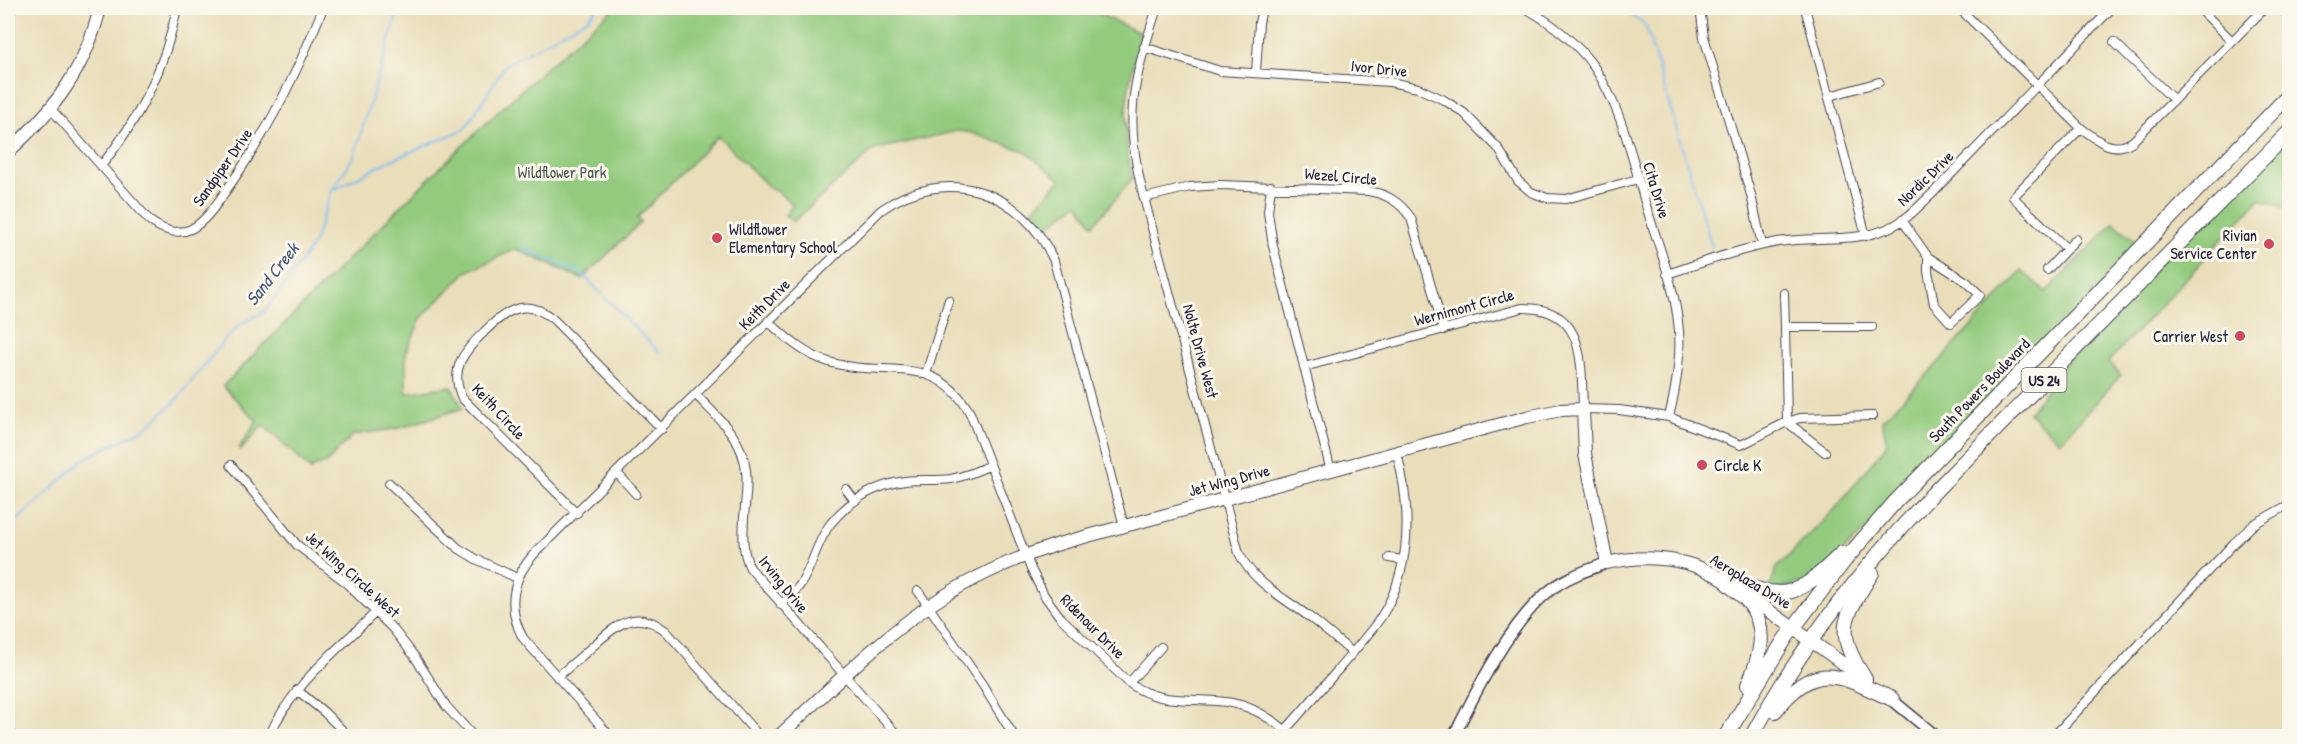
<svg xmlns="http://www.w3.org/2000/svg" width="2297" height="744" font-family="'Patrick Hand',sans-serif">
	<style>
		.green { fill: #93cb7e; stroke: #5a765c; stroke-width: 1.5 }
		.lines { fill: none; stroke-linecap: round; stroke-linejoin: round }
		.stream { stroke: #7ebcf2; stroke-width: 2 }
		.minor-casing { stroke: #403e4e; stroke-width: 10 }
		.tertiary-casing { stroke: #403e4e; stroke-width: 13 }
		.secondary-casing { stroke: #403e4e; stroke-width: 14 }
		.trunk-casing { stroke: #403e4e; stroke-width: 16 }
		.minor { stroke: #fff; stroke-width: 8 }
		.tertiary { stroke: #fff; stroke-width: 10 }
		.secondary { stroke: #fff; stroke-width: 12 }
		.trunk { stroke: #fff; stroke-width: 14 }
		.poi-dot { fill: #d1495b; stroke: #fbf7ec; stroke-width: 2 }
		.labels { text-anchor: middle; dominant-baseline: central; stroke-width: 6; stroke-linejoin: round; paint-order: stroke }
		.shield { fill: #fbf7ec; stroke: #636270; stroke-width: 1.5 }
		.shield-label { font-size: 15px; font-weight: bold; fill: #22223b }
		.street-label { font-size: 16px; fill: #22223b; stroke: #fbf7ec }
		.park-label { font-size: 16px; fill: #4a5d52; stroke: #fbf7ec }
		.poi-label { font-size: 16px; fill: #22223b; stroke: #fbf7ec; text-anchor: start }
		.water-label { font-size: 18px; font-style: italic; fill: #42587b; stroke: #fbf7ec }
	</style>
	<rect width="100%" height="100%" fill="#fbf7ec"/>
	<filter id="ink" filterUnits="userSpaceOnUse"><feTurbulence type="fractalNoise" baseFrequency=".0167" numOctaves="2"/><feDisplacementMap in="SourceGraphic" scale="12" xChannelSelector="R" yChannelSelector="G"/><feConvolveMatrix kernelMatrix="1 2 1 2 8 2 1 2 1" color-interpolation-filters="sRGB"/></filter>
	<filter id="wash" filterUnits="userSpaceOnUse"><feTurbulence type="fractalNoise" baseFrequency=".008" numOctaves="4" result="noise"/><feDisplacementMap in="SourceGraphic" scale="24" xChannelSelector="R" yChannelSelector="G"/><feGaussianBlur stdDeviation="1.35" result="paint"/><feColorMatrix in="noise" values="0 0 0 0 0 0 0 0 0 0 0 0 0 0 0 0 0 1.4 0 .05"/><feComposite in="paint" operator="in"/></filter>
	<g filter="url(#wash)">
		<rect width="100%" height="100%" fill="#e9deb9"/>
		<!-- green -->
		<path class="green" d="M614,8H1087L1142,34C1125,88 1121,123 1132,179L1093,225L1078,203L1044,229L1030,213L1060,180L1025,151L968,132L957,131L873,150L793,222L785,215L793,205L775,189L772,190L718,136L637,218L641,222L582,279L516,249L466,272L421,318L406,353V393L451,386L463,408L400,428L353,435L326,463L316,466L311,470L263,425L241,450L239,448L257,421L223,386C351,257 476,125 614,8Z
			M2289,131V209L2260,199L2108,362L2121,375L2060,442L2029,413L2084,339Z
			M2114,223L2135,240L2133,255L1895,502L1815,578L1768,593L1776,569L1836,508L1887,444L1882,420L1929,373L2022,271L2046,292Z"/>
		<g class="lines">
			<!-- stream -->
			<path class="stream" d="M1619,8L1643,23L1646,27L1712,247
				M333,190L389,161L465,129L505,65L588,18L597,8
				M522,248L581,273L660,353
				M8,529L84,459L144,429L174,403L228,336L241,324L265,311L314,243L332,190L354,156L399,8"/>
		</g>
	</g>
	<g filter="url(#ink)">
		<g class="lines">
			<defs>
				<path id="minor" d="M1157,8C1132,85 1123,118 1144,198L1239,553C1253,583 1283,597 1308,616C1324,628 1338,641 1353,653
					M1525,8C1552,23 1576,42 1594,67C1623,110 1633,163 1648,212C1660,250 1676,290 1679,331C1681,360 1676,388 1669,417
					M1700,8L1704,37L1751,195L1762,245
					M1805,8L1866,236
					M1959,8L2081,128C2097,140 2113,155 2133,141L2265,8
					M2199,8L2232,41
					M2114,42L2174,100
					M1144,47L1220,71L1390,82L1418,88L1444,100L1464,113L1498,148L1518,181L1531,192L1547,198L1566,199L1638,179
					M1256,73L1259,23L1262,8
					M1830,96L1879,82
					M51,109L149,220C160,229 176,236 191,229C208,220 219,200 230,185C269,130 298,71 323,8
					M101,166C140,118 165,68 177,8
					M1271,186L1268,212L1273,246L1331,471
					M1144,198L1190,187L1221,185L1368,191C1387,194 1400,202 1411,218L1444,330
					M1902,220L1928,257L1967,282L1980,295L1951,323L1934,304L1928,271V257
					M2067,249L2013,197L2081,128
					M2047,270L2076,239
					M1667,274C1704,262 1740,249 1778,242C1820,235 1866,246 1903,220C1913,213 1922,203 1931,195L2112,8
					M1784,293L1785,327
					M768,321C786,338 805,355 829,362C884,379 935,351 970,413L1031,569L1044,595L1060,617L1129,683C1162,707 1194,696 1232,703C1255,707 1275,721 1292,736
					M1304,367L1522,308C1586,307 1581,362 1583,409L1619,410L1669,417L1741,445L1787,422L1800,418L1873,416
					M926,374L949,300
					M695,394C717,417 743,437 746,471C748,486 745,502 744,518C743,536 742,551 750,568L898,736
					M1825,452L1787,422L1785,327H1872
					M231,465L297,545L343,580L393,629L415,657L446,706L473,736
					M617,473L636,494
					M389,483L458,548L476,559L517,578
					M846,489L855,501
					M577,513L462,398C449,369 464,351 484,332C505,311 525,296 553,319L662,429
					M1389,558L1403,560
					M918,591L982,684L1014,736
					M781,605C788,598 795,592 800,585C813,566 816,542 831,523C850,500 876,485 905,481C921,479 936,481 951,479C965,476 978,471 990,465
					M557,677C569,667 581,657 593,646C617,625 635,607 666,631L759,736
					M1129,683L1161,647
					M297,690L324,712L348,736
					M269,736C292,685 337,650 376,612
					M610,736L523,638C506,607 512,577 536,552L881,210C946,164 1023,190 1054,261L1124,526
					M1280,736C1299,715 1318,693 1337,671C1352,653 1368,636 1381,617C1413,567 1411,508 1397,453
					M2054,736L2234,543L2254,524L2290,504"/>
				<path id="tertiary" d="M1885,694L1936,736
					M1454,736C1476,691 1512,618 1553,588C1569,576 1588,570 1607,563"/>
				<path id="secondary" d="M8,152C54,110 85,70 100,8
					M1743,592L1863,678
					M779,736C836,684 893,624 961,586C993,568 1027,554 1062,543L1527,417L1561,410L1583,409L1585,454L1607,563C1649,553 1692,558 1729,583"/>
				<path id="trunk" d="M1722,578C1786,600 1792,602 1842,553
					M1728,584C1735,590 1744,596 1749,603C1769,629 1760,658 1748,685
					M1865,679C1834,631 1843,619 1872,573
					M1775,711C1817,658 1840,676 1892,699
					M1726,736L1785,639L1845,560L1895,502L2290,94
					M1752,736C1801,644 1868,561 1940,486L2290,131"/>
			</defs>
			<!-- minor casing -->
			<use href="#minor" class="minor-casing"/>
			<!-- tertiary casing -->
			<use href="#tertiary" class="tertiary-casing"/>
			<!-- secondary casing -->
			<use href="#secondary" class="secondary-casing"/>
			<!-- trunk casing -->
			<use href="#trunk" class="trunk-casing"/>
			<!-- minor -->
			<use href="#minor" class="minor"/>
			<!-- tertiary -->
			<use href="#tertiary" class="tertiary"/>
			<!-- secondary -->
			<use href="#secondary" class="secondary"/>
			<!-- trunk -->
			<use href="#trunk" class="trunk"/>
		</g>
	</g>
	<!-- markers -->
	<g class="poi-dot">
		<circle cx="717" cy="238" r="6"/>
		<circle cx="2269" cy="244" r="6"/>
		<circle cx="2240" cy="336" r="6"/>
		<circle cx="1702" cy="465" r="6"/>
	</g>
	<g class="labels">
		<!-- shield labels -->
		<rect class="shield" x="2021.5" y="368" width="45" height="24" rx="4.5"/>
		<g class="shield-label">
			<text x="2044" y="380">US 24</text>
		</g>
		<!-- street labels -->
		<g class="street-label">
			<text transform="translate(1379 68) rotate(6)">Ivor Drive</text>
			<text transform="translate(222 167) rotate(-55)">Sandpiper Drive</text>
			<text transform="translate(1341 176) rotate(5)">Wezel Circle</text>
			<text transform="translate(1925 178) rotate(-44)">Nordic Drive</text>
			<text transform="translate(1657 190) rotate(73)">Cita Drive</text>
			<text transform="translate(764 304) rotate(-45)">Keith Drive</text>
			<text transform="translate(1464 307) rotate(-15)">Wernimont Circle</text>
			<text transform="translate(1201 351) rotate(75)">Nolte Drive West</text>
			<text transform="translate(1979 390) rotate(-46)">South Powers Boulevard</text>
			<text transform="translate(499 411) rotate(47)">Keith Circle</text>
			<text transform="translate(1229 480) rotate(-15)">Jet Wing Drive</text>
			<text transform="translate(353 574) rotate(42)">Jet Wing Circle West</text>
			<text transform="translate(1751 581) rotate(31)">Aeroplaza Drive</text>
			<text transform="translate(784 584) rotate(51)">Irving Drive</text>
			<text transform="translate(1093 626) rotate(45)">Ridenour Drive</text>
		</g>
		<!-- park labels -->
		<g class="park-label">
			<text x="562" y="172">Wildflower Park</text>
		</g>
		<!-- poi labels -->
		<g class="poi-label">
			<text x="729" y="229">Wildflower<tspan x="729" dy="18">Elementary School</tspan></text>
			<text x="2257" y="235" text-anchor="end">Rivian<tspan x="2257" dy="18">Service Center</tspan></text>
			<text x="2228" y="336" text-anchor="end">Carrier West</text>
			<text x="1714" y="465">Circle K</text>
		</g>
		<!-- water labels -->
		<g class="water-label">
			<text transform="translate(272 274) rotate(-52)">Sand Creek</text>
		</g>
	</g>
	<!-- margin -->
	<rect width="2297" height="744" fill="none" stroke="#fbf7ec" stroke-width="30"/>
</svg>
